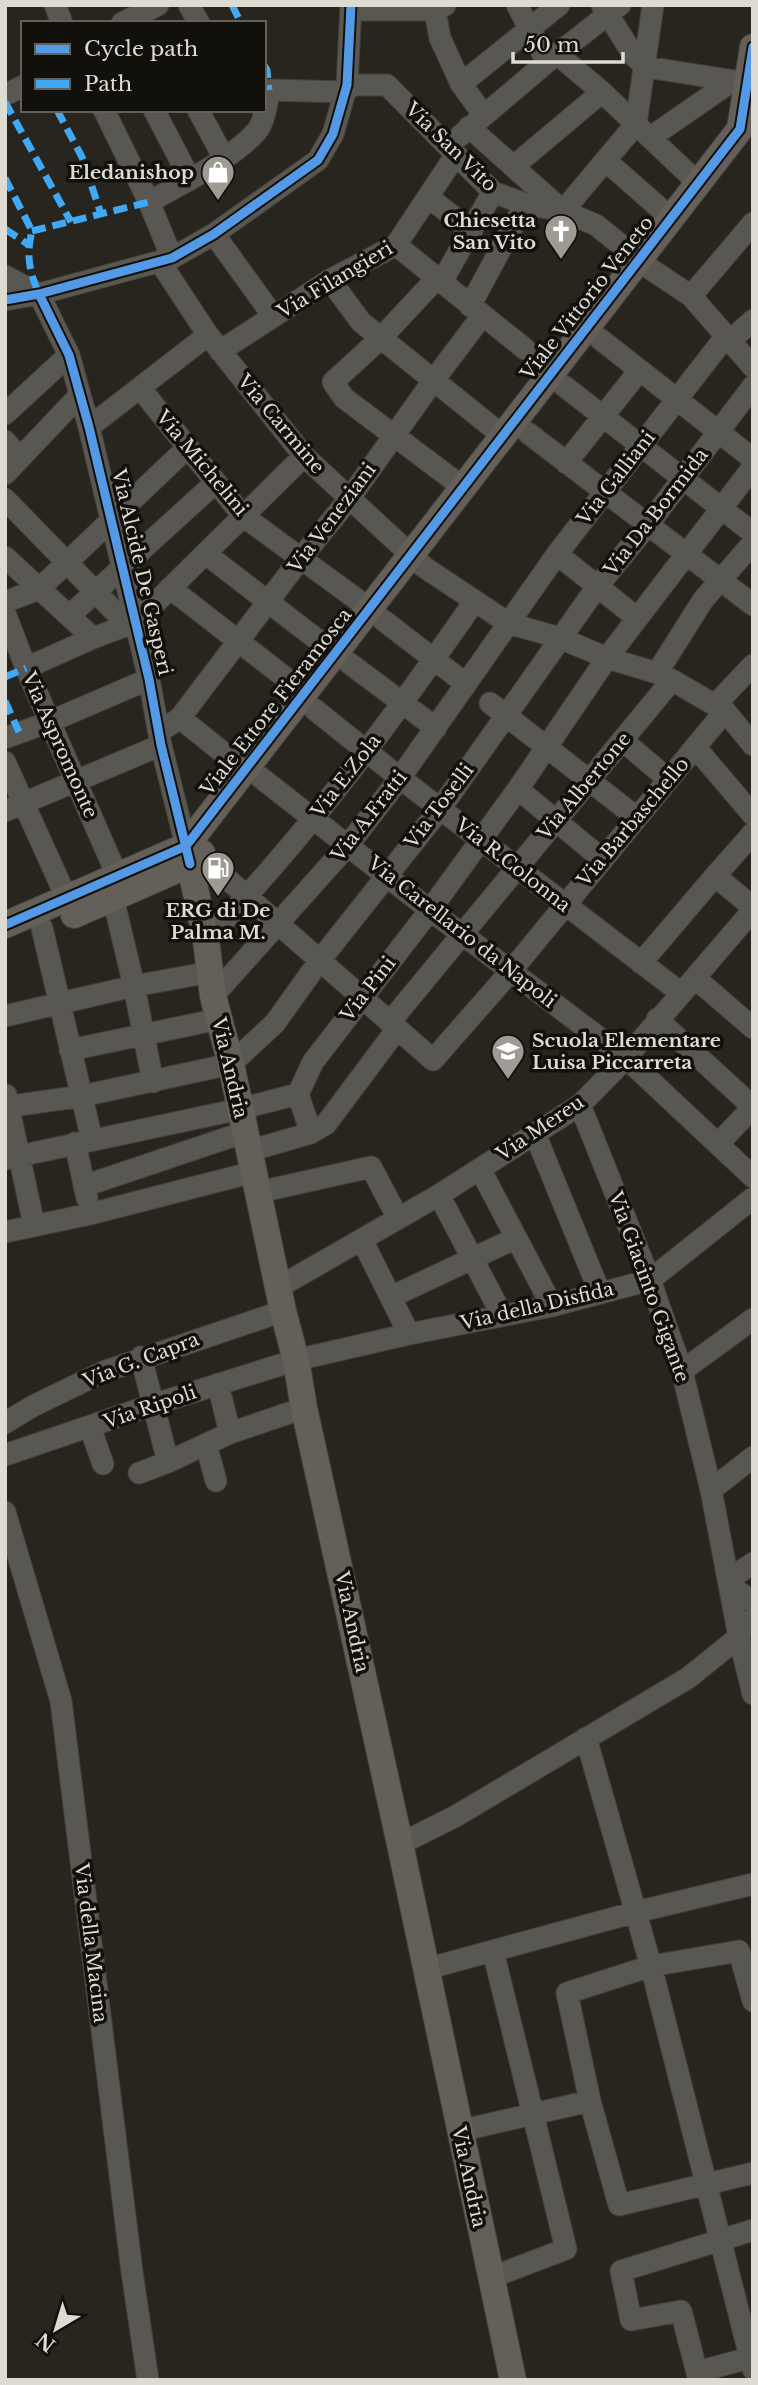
<svg xmlns="http://www.w3.org/2000/svg" width="758" height="2385" font-family="'Libre Baskerville',serif">
	<style>
		.lines { fill: none; stroke-linecap: round; stroke-linejoin: round }
		.minor-casing { stroke: #44413c; stroke-width: 23 }
		.major-casing { stroke: #44413c; stroke-width: 28 }
		.minor { stroke: #595752; stroke-width: 21 }
		.major { stroke: #646059; stroke-width: 26 }
		.quiet { stroke: #3fa9f5; stroke-width: 7; stroke-dasharray: 14 7; stroke-linecap: butt }
		.cycleway-casing { stroke: #12100b; stroke-width: 13 }
		.cycleway { stroke: #5399e6; stroke-width: 9 }
		.labels { text-anchor: middle; dominant-baseline: central; stroke-width: 7; stroke-linejoin: round; paint-order: stroke }
		.street-label { font-size: 19px; fill: #dedbd3; stroke: #12100b }
		.poi-label { font-size: 19px; font-weight: bold; fill: #dedbd3; stroke: #12100b; text-anchor: end }
	</style>
	<rect width="100%" height="100%" fill="#28251e"/>
	<g class="lines">
		<defs>
			<path id="minor" d="M55,5L62,23
				M189,5L199,23
				M434,5L440,38L461,84L483,114
				M517,5L547,62
				M602,5L634,56L646,67L748,83
				M351,10H435L445,5
				M122,23L158,5
				M557,54L602,92L699,184
				M461,84L559,5
				M347,85H387L493,192L525,204L563,211L596,225L652,270L691,296L753,367
				M5,95L23,86
				M104,110L149,202L172,258
				M154,110L190,179
				M198,110L224,158
				M469,127L563,211L636,124L653,5
				M460,136L547,62L620,5
				M651,137L732,81
				M606,161L671,218
				M514,166L602,92
				M428,197L472,231
				M149,202C181,184 232,159 256,132C265,122 267,103 269,90L346,92
				M214,234L273,316
				M396,245L525,349
				M160,262L208,335L304,456L424,567L508,623L560,638L607,658L657,673L672,680L725,711L753,745
				M5,276L39,294
				M436,279L381,338L333,382L344,398L464,488
				M330,280L361,322L503,436
				M441,283L493,192
				M39,294L69,355L89,427L149,679L161,745L186,846
				M691,296L753,223
				M5,300L39,294L172,258L214,234L318,160L333,134L347,85L351,5
				M470,306L525,204
				M600,339L753,459
				M730,341L753,320
				M220,351L330,280L396,245L455,156
				M564,386L753,533
				M140,388L243,516L370,609
				M5,414L69,355
				M89,427L208,335
				M528,433L753,605
				M5,441L20,458
				M566,463L639,371
				M5,474L80,395
				M5,499L118,615L136,622
				M206,554L336,654
				M557,554L637,618
				M5,557L93,638
				M170,588L305,693
				M5,602L39,589L188,447
				M5,613L26,668L117,875
				M69,616L215,483
				M383,620L466,684
				M349,663L436,728
				M26,668L93,638L136,622L304,456
				M657,673L703,600L753,543
				M490,703L636,817
				M716,704L753,665
				M314,709L400,778L681,993
				M180,718L246,771
				M159,732L180,718L301,558L349,499L433,381L482,316
				M5,738L49,722L149,679
				M622,740L668,779
				M695,747L753,815
				M5,762L67,899
				M260,777L430,910L626,1058L753,1177
				M518,789L602,859
				M5,811L161,745
				M200,855L433,1060L511,971L725,711
				M715,876L753,833
				M113,898L134,986L153,1082
				M42,928L92,1140
				M206,940C306,836 392,720 474,602
				M641,963L715,876L753,907
				M695,978L753,1028
				M213,996L349,844L400,778L557,554L726,336
				M5,1016L134,986L211,972
				M657,1019L753,1107L718,1144
				M390,1022L672,680
				M70,1050L219,1019
				M298,1094L311,1133
				M6,1095L34,1225
				M580,1105L650,1280L682,1371L711,1490L739,1637L753,1694
				M5,1107L82,1096L231,1064L275,1023L320,960L440,809L597,587L647,526L753,386
				M535,1134L600,1293
				M75,1143L87,1198
				M249,1151L311,1133L326,1124L397,1029
				M5,1159L240,1109L298,1094L313,1062L430,910L518,789L607,658L753,467
				M480,1169L552,1306
				M84,1186L245,1132
				M259,1192L371,1167L398,1218
				M439,1195L502,1315
				M5,1232L90,1214L254,1172
				M362,1240L409,1334
				M279,1287L439,1195L580,1105L626,1058L753,910
				M391,1297L516,1238
				M141,1357L168,1462
				M682,1371L753,1319
				M218,1384L230,1433
				M5,1423L33,1406L103,1372L283,1311
				M90,1427L103,1464
				M206,1444L216,1481
				M5,1455L152,1405L296,1360L409,1334L552,1306L650,1280L753,1198
				M139,1473L168,1462L230,1433L304,1408
				M711,1490L753,1457
				M5,1512L61,1701L132,2272L148,2380
				M728,1580L738,1591L753,1602
				M728,1580L753,1563
				M586,1738L651,1966L753,2369
				M400,1844L456,1816L688,1678L739,1637L745,1624L753,1619
				M426,1969L636,1912L753,1884
				M753,2001L739,1951L651,1966L567,1993L590,2101L619,2205L753,2173
				M459,2131L590,2101
				M490,2278L566,2249L493,1951
				M697,2372L753,2357
				M699,2380L681,2311L631,2320L621,2271L753,2230"/>
			<path id="major" d="M186,846L206,940L213,996L231,1064L283,1311L296,1360L304,1408L400,1844L513,2380
				M74,915L190,864L202,853
				M5,925L186,846L740,129L753,47"/>
		</defs>
		<!-- minor casing -->
		<use href="#minor" class="minor-casing"/>
		<!-- major casing -->
		<use href="#major" class="major-casing"/>
		<!-- minor -->
		<use href="#minor" class="minor"/>
		<!-- major -->
		<use href="#major" class="major"/>
		<!-- quiet -->
		<path class="quiet" d="M232,5L241,23
			M264,65L267,70L269,90
			M5,102L71,222
			M57,110L82,157L101,214
			M5,178L32,231C26,255 29,271 39,294
			M5,229L29,245
			M32,231L149,202
			M5,677L26,668
			M5,701L19,732"/>
		<defs>
			<path id="cycleway" d="M39,294L69,355L89,427L149,679L161,745L190,864
				M5,300L39,294L172,258L214,234L318,160L333,134L347,85L351,5
				M5,925L186,846L740,129L753,47"/>
		</defs>
		<!-- cycleway casing -->
		<use href="#cycleway" class="cycleway-casing"/>
		<!-- cycleway -->
		<use href="#cycleway" class="cycleway"/>
	</g>
	<!-- icons -->
	<defs>
		<symbol id="shop-pin" viewBox="-11 -11 22 30"><path d="M0 17L-7.5 6A9.5 9.5 0 1 1 7.5 6Z" fill="#9e9b94" stroke="#12100b"/><path d="M-5-2.5h2.3a2.7 3.5 0 0 1 5.4 0H5L5.5 6h-11ZM-1.5-2.5h3a1.5 2.3 0 0 0-3 0Z" fill="#fff"/></symbol>
		<symbol id="church-pin" viewBox="-11 -11 22 30"><path d="M0 17L-7.5 6A9.5 9.5 0 1 1 7.5 6Z" fill="#9e9b94" stroke="#12100b"/><path d="M-1.2-6h2.4v3.5h3.3v2.4h-3.3V6h-2.4V-.1h-3.3v-2.4h3.3Z" fill="#fff"/></symbol>
		<symbol id="fuel-pin" viewBox="-11 -11 22 30"><path d="M0 17L-7.5 6A9.5 9.5 0 1 1 7.5 6Z" fill="#9e9b94" stroke="#12100b"/><path d="M-5.5-6h7V0h2V4h1.3V-2.5L3-4.5l.8-.8L6-3V5H2.5V1h-1V6h-7ZM-4.2-4.7v3.2H.2V-4.7Z" fill="#fff"/></symbol>
		<symbol id="school-pin" viewBox="-11 -11 22 30"><path d="M0 17L-7.5 6A9.5 9.5 0 1 1 7.5 6Z" fill="#9e9b94" stroke="#12100b"/><path d="M0-5L7-2L0 1L-7-2ZM-4 1L0 2.5L4 1V4Q0 6-4 4Z" fill="#fff"/></symbol>
	</defs>
	<g fill-rule="evenodd">
		<use href="#shop-pin" x="199" y="153" width="38" height="52"/>
		<use href="#church-pin" x="542" y="212" width="38" height="52"/>
		<use href="#fuel-pin" x="199" y="849" width="38" height="52"/>
		<use href="#school-pin" x="489" y="1032" width="38" height="52"/>
	</g>
	<g class="labels">
		<!-- street labels -->
		<g class="street-label">
			<text transform="translate(451 147) rotate(44)">Via San Vito</text>
			<text transform="translate(335 280) rotate(-31)">Via Filangieri</text>
			<text transform="translate(587 298) rotate(-52)">Viale Vittorio Veneto</text>
			<text transform="translate(281 424) rotate(50)">Via Carmine</text>
			<text transform="translate(202 463) rotate(50)">Via Michelini</text>
			<text transform="translate(616 478) rotate(-52)">Via Galliani</text>
			<text transform="translate(656 512) rotate(-52)">Via Da Bormida</text>
			<text transform="translate(332 518) rotate(-53)">Via Veneziani</text>
			<text transform="translate(142 572) rotate(77)">Via Alcide De Gasperi</text>
			<text transform="translate(276 702) rotate(-52)">Viale Ettore Fieramosca</text>
			<text transform="translate(60 745) rotate(66)">Via Aspromonte</text>
			<text transform="translate(346 776) rotate(-52)">Via E.Zola</text>
			<text transform="translate(584 786) rotate(-50)">Via Albertone</text>
			<text transform="translate(439 806) rotate(-53)">Via Toselli</text>
			<text transform="translate(369 816) rotate(-52)">Via A.Fratti</text>
			<text transform="translate(633 822) rotate(-50)">Via Barbaschello</text>
			<text transform="translate(513 865) rotate(38)">Via R.Colonna</text>
			<text transform="translate(462 932) rotate(38)">Via Carellario da Napoli</text>
			<text transform="translate(368 989) rotate(-52)">Via Pini</text>
			<text transform="translate(230 1068) rotate(77)">Via Andria</text>
			<text transform="translate(540 1128) rotate(-34)">Via Mereu</text>
			<text transform="translate(649 1287) rotate(70)">Via Giacinto Gigante</text>
			<text transform="translate(537 1306) rotate(-13)">Via della Disfida</text>
			<text transform="translate(141 1360) rotate(-21)">Via G. Capra</text>
			<text transform="translate(150 1407) rotate(-19)">Via Ripoli</text>
			<text transform="translate(352 1622) rotate(78)">Via Andria</text>
			<text transform="translate(91 1943) rotate(83)">Via della Macina</text>
			<text transform="translate(469 2177) rotate(78)">Via Andria</text>
		</g>
		<!-- poi labels -->
		<g class="poi-label">
			<text x="194" y="172">Eledanishop</text>
			<text x="536" y="220">Chiesetta<tspan x="536" dy="22">San Vito</tspan></text>
			<text x="218" y="910" text-anchor="middle">ERG di De<tspan x="218" dy="22">Palma M.</tspan></text>
			<text x="532" y="1040" text-anchor="start">Scuola Elementare<tspan x="532" dy="22">Luisa Piccarreta</tspan></text>
		</g>
	</g>
	<!-- border -->
	<rect width="758" height="2385" fill="none" stroke="#dedbd3" stroke-width="14"/>
	<!-- legend -->
	<rect x="21" y="21" width="245" height="91" fill="#12100b" stroke="#64615b" stroke-width="2"/>
	<rect x="35" y="44" width="35" height="10" fill="#5399e6" stroke="#64615b" stroke-width="2"/>
	<text x="84" y="56" font-size="21" fill="#dedbd3">Cycle path</text>
	<rect x="35" y="79" width="35" height="10" fill="#3fa9f5" stroke="#64615b" stroke-width="2"/>
	<text x="84" y="91" font-size="21" fill="#dedbd3">Path</text>
	<!-- north arrow -->
	<g transform="translate(56 2329) rotate(218)" stroke="#12100b" stroke-width="5" paint-order="stroke">
	<path d="M0-5L12 26L0 18L-12 26Z" fill="#dedbd3"/>
	<text y="-10" font-size="19" font-weight="bold" text-anchor="middle" fill="#dedbd3">N</text>
	</g>
	<!-- scale -->
	<path d="M513 52v10h110v-10" fill="none" stroke="#dedbd3" stroke-width="3.5"/>
	<text x="524" y="52" font-size="21" fill="#dedbd3" stroke="#12100b" stroke-width="5" paint-order="stroke">50 m</text>
</svg>
